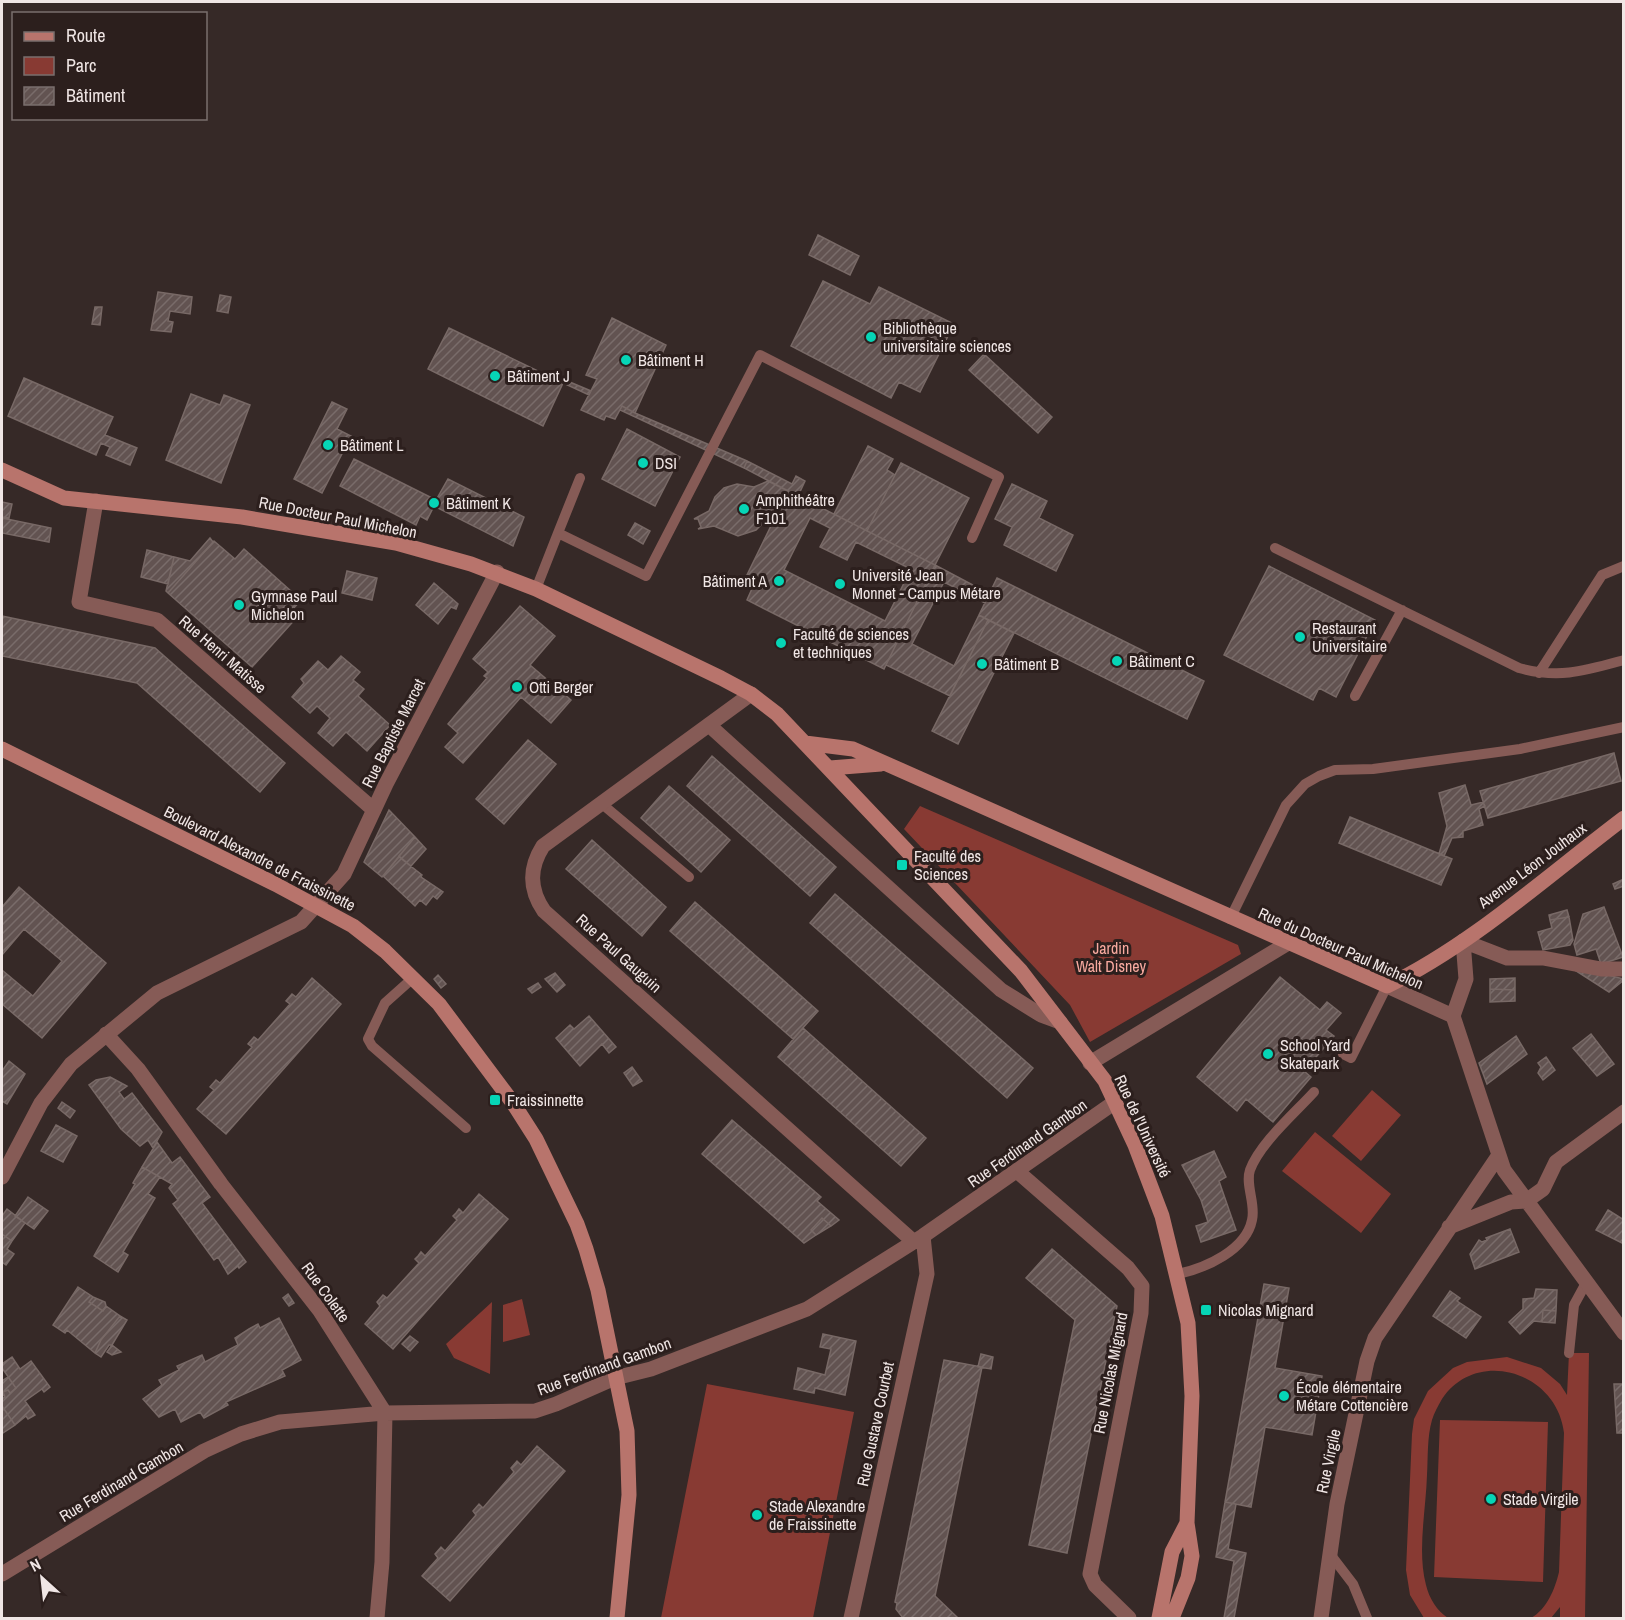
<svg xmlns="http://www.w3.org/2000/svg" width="1625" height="1620" font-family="'Archivo Narrow',sans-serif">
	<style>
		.park { fill: #883a33 }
		.building { fill: url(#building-hatch); stroke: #786966; stroke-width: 1.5; fill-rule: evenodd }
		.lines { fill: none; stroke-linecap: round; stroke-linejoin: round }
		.lane { stroke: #865b56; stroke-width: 10 }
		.street { stroke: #865b56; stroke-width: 15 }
		.secondary { stroke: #b8746c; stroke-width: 15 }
		.poi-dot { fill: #06d5b6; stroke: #2c1f1d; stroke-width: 2 }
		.labels { text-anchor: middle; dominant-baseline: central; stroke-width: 6; stroke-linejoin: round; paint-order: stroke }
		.poi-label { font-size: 16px; fill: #f0e6e5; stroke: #2c1f1d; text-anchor: start }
		.street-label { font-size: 16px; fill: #f0e6e5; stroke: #2c1f1d }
		.park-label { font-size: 16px; fill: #f9aaa0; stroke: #2c1f1d }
	</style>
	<defs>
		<pattern id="building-hatch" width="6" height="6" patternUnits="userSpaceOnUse" patternTransform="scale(1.5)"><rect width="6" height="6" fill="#625351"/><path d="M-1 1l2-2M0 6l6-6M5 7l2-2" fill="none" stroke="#796c6a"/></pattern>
	</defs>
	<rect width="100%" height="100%" fill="#362927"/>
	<!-- park -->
	<path class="park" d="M920,806L1238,945L1241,954L1090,1042L1070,1005L904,829Z
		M1372,1090L1401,1115L1361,1161L1332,1136Z
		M1315,1132L1391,1194L1361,1233L1282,1171Z
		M522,1299L530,1335L503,1342V1305Z
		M492,1302L490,1374L454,1358L446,1344Z
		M1569,1353H1589L1585,1618H1560V1607L1551,1618H1531C1547,1609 1555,1589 1559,1572L1564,1433C1557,1372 1477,1347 1442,1399C1438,1406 1434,1413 1432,1420C1427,1437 1428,1457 1427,1475C1426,1510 1417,1551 1426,1585C1429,1598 1437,1611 1448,1618H1424L1410,1595L1406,1570L1412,1434L1414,1419L1428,1391L1453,1368L1467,1362L1507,1357L1541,1368L1560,1384L1567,1395Z
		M707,1384L854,1412L813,1618H661Z
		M1440,1420L1548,1422L1543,1582L1434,1577Z"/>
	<!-- building -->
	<path class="building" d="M818,235L859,256L850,275L809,255Z
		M823,281L870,304L879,287L954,324L920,392L899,382L891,398L791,346Z
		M158,292L192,297L190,314L170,311L168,321L173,322L171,332L151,330Z
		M220,295L231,297L228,313L217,311Z
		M95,307H102L100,325L92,324Z
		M612,318L666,345L635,413L622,406L615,419L606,416L604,420L581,410L597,379L586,375Z
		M449,328L563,383L543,426L428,369Z
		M984,354L1052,417L1038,433L969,370Z
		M24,378L113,417L105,435L137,448L130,465L106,455L110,447L101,443L96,455L8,416Z
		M565,380L591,391L589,395L563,383Z
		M191,394L220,405L224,395L250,405L221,483L166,460Z
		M332,402L347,409L337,429L351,436L322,493L294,479Z
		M622,406L635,413L747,461L744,468L620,410Z
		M627,429L680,457L655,506L602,479Z
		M868,446L893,459L887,470L895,475L867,531L834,514Z
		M354,459L436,500L448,479L524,517L513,546L434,506L427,520L420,516L416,525L340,486Z
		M747,461L792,484L796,476L805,481L798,496L744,468Z
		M901,463L969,498L935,565L867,531Z
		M768,481L788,491L776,516L763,518L765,521L756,530L738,536L714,526L698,529L701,527L698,519H694L709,511L715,497L724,488L737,484L754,487Z
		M1012,484L1047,501L1039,518L1073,535L1056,571L1004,545L1012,527L995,519Z
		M788,491L935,565L884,669L747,600L755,582L746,577ZM810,518L830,528L820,547L847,560L856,542L911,569L885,621L784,570Z
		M2,502L12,504L9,518L2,517Z
		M2,518L51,528L49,542L2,533Z
		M635,523L650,531L643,544L628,535Z
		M210,538L213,542L168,593L166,591L174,557L190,561Z
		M214,541L235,559L244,549L301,600L292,610L298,616L252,667L168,593Z
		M147,550L174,557L168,584L141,577Z
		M935,565L990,594L985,603L944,582L912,644L954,666L979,615L988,620L950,696L886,665Z
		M1269,566L1375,620L1336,697L1319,688L1313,700L1224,655Z
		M347,571L377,578L372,600L342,593Z
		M997,578L1204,681L1187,719L979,615Z
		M434,583L458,604L456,609L451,607L438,624L416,605Z
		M520,606L555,636L530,665L571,700L551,723L521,697L463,763L445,747L458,733L448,724L487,678L484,676L488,672L473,659Z
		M2,616L155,648L285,763L260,792L137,683L2,656Z
		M988,620L1014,633L958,744L932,731Z
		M341,656L360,672L353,680L364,689L358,696L390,725L367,751L346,732L333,746L318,733L330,718L317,706L310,713L292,697L304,683L301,679L318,661L328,670Z
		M528,740L556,764L504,824L476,799Z
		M1614,753L1621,781L1488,818L1480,791Z
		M712,756L836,867L810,896L687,786Z
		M1465,785L1471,805L1483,802L1485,806L1479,809L1483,825L1463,831V837L1452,838L1444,856L1439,854L1447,826L1439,793Z
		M669,786L730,840L701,872L641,818Z
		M389,810L415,837L382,877L364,862Z
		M1350,817L1452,859L1441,885L1339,843Z
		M415,837L426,849L411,866L399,856Z
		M592,840L666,907L642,936L566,869Z
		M399,857L422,875L421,877L443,892L437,899L433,896L426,905L420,900L415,906L383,876Z
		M1624,879V886L1615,889L1613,884Z
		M19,887L106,963L42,1038L2,1004V970L33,996L62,961L24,929L2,955V907Z
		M835,894L1033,1068L1007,1098L810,923Z
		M695,902L818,1011L793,1039L670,931Z
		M1604,907L1623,957L1601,964L1596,949L1577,955L1574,944L1583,914Z
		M1567,910L1569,917L1550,920L1549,915Z
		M1569,917L1573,940L1570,945L1543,950L1538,932L1552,928L1550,920Z
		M1567,965L1624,979V980L1609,992Z
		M555,973L565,985L557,992L545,979Z
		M438,975L446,984L441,988L434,979Z
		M1280,977L1320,1010L1327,1002L1341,1013L1326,1030L1334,1036L1304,1071L1311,1077L1273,1122L1246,1099L1237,1111L1197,1077Z
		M312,978L341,1004L226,1134L197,1109L214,1090L210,1087L216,1080L220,1083L252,1047L248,1044L254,1037L258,1040L290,1004L286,1001L292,994L296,997Z
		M1515,978V990L1490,989V979Z
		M538,983L541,987L532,993L528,989Z
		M1490,989L1515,990V1001L1490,1002Z
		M589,1016L616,1047L609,1053L602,1044L580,1066L556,1038L570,1025L574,1029Z
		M803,1028L926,1138L901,1166L778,1057Z
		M1591,1034L1614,1064L1597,1076L1573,1048Z
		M1516,1036L1527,1054L1487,1084L1479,1063Z
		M1546,1057L1555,1070L1543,1080L1538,1073L1541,1067L1538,1063Z
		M9,1061L25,1074L7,1104L2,1101V1071Z
		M632,1067L642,1081L633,1086L624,1073Z
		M110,1077L127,1086L119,1092L124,1099L132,1093L162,1132L153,1148L148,1140L140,1146L121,1129L89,1085L96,1080Z
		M62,1102L75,1111L70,1118L58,1108Z
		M732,1120L821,1197L817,1201L839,1220L831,1226L822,1218L811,1230L816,1235L804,1243L702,1154Z
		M56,1125L77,1136L63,1162L41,1151Z
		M157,1142L172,1163L180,1157L210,1197L202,1203L246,1262L239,1268L238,1266L228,1274L218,1257L214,1260L173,1204L178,1200L169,1188L172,1184L142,1167Z
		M1214,1151L1226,1177L1219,1181L1236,1230L1201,1242L1196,1226L1208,1222L1201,1200L1182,1165Z
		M142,1167L160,1177L148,1194L155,1198L123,1252L128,1255L118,1272L94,1256L135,1184L133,1183Z
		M479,1194L508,1219L393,1349L365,1324L380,1306L377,1302L383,1295L387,1298L419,1263L415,1259L418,1256L421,1252L425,1256L457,1220L453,1216L456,1213L459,1209L463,1213Z
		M28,1197L48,1211L34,1229L15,1216Z
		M7,1209L25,1223L12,1241L2,1234V1216Z
		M1608,1210L1624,1220V1244L1596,1230Z
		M822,1218L831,1226L816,1235L811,1230Z
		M1510,1229L1519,1252L1475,1269L1470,1254L1479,1240L1482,1242L1487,1240L1486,1238Z
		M2,1234L12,1241L7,1249L14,1254L6,1265L2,1262Z
		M1052,1249L1117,1306L1067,1553L1029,1545L1075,1320L1026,1278Z
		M1264,1284L1289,1288L1275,1368L1322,1376L1312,1435L1265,1427L1251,1507L1225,1502Z
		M78,1287L93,1297L89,1302L103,1311L106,1306L120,1316L101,1340L95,1353L67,1330L65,1333L53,1325Z
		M1536,1289L1557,1290L1556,1311L1543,1310L1542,1322L1534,1321L1520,1334L1509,1322L1523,1309V1299L1534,1298Z
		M1450,1291L1460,1298L1457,1301L1481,1317L1466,1338L1433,1316Z
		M288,1294L294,1303L289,1306L283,1298Z
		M93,1297L105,1302L106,1306L103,1311L89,1302Z
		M1543,1310L1556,1311L1555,1323L1542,1322Z
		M120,1316L127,1320L112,1345H109L101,1357L95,1353L101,1340Z
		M279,1318L301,1360L282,1370L285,1376L226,1402L228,1405L204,1418L200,1412L181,1422L175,1409L159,1417L143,1399L162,1385L159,1380L179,1370L177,1366L202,1355L205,1362L238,1345L235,1338L249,1329L258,1324L260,1328Z
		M823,1334L856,1341L845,1395L815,1388L814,1393L794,1389L798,1368L825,1375L831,1349L820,1347Z
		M410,1336L418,1342L410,1351L402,1344Z
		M112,1345L121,1352L112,1355L107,1352Z
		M981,1354L993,1357L991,1369L978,1367Z
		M12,1357L20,1369L31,1361L50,1387L44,1392L42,1389L25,1401L35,1415L28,1419L26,1416L15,1425L2,1406L3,1392L8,1390L10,1393L16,1388L2,1368V1364Z
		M944,1360L982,1367L935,1596L958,1618H903L896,1609L897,1603L895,1602Z
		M8,1377L16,1388L10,1393L8,1390L3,1392L5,1397L2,1399V1381Z
		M1614,1384H1624V1433H1617Z
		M2,1406L15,1425L3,1433L2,1431Z
		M537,1446L565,1471L450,1601L422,1576L438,1558L435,1554L441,1547L445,1551L476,1515L473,1511L479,1504L483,1508L514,1472L511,1468L517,1461L521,1465Z
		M1225,1502L1236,1504L1228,1549L1246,1553L1234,1618H1224L1234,1561L1216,1557Z"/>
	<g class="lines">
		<!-- lane -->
		<path class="lane" d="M558,533L580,478
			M1275,548L1519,668C1559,679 1584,671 1624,660
			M536,589L558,533L646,576L760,355L999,477L972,538
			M1539,673L1602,575L1624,566
			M1355,696L1402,610
			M602,804L689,877
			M1230,919L1286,805L1305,784L1319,776L1335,770L1373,769L1520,749L1624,727
			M413,978L385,1003L368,1039L372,1046L466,1128
			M1343,1054L1351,1058L1387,986
			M1178,1274C1206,1268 1246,1250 1252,1220C1256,1204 1245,1185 1250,1170C1260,1143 1295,1113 1314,1092
			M1569,1353L1574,1305L1586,1283
			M1330,1554L1353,1584L1367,1618"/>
		<!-- street -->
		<path class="street" d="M96,501L79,602L157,620L374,810
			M751,694L543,846C529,868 529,889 544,911L914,1242
			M710,726L1001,990L1041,1015L1060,1022
			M1387,986L1453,1016
			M1453,1016L1504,1170L1624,1333
			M1453,1016L1466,979L1463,941L1507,958H1543L1601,969H1624
			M106,1034L138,1069L221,1184L320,1311L385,1413L382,1562L377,1618
			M1090,1063L1288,943
			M1018,1172L1128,1268L1142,1286L1141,1313L1090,1574L1095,1585L1129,1618
			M2,1177L41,1103L71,1064L157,993L301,922L344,874L386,784L497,572
			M1449,1227L1511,1202L1526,1201L1543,1189L1556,1162L1624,1112
			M2,1574L204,1451L241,1434L280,1422L385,1413L535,1411L556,1404L615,1378L651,1369L807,1309L923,1236L1115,1102
			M851,1618L927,1274L923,1236
			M1321,1618L1337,1504L1367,1361L1375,1338L1499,1155"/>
		<!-- secondary -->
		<path class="secondary" d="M2,470L64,498L242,517L396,543L471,564L536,589L721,678L751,694L777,714L1021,971L1105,1081L1135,1145L1162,1216L1188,1323L1192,1396L1187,1523L1192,1556L1188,1578L1172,1618
			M805,743L853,749L1387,986C1473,944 1547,876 1624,818
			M2,749L275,884L353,926L385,951L439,1004L513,1103L536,1139L577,1224L586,1249L598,1290L627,1431L629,1495L617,1618
			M830,768L881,764
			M1159,1618L1172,1552L1187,1523"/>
	</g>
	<!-- markers -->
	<g class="poi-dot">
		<circle cx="871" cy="337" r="6"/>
		<circle cx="626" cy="360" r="6"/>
		<circle cx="495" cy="376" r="6"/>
		<circle cx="328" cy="445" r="6"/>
		<circle cx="643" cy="463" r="6"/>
		<circle cx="434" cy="503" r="6"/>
		<circle cx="744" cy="509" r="6"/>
		<circle cx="779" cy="581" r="6"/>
		<circle cx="840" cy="584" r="6"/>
		<circle cx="239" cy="605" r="6"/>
		<circle cx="1300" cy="637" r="6"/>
		<circle cx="781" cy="643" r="6"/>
		<circle cx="1117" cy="661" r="6"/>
		<circle cx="982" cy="664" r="6"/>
		<circle cx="517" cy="687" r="6"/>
		<rect x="896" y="859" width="12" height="12" rx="3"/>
		<circle cx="1268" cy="1054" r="6"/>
		<rect x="489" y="1094" width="12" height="12" rx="3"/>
		<rect x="1200" y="1304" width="12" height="12" rx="3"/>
		<circle cx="1284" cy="1396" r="6"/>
		<circle cx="1491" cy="1499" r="6"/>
		<circle cx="757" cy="1515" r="6"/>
	</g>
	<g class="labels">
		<!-- poi labels -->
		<g class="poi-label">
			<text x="883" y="328">Bibliothèque<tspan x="883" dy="18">universitaire sciences</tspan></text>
			<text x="638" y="360">Bâtiment H</text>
			<text x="507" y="376">Bâtiment J</text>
			<text x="340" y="445">Bâtiment L</text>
			<text x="655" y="463">DSI</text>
			<text x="756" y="500">Amphithéâtre<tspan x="756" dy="18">F101</tspan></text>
			<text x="446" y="503">Bâtiment K</text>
			<text x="852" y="575">Université Jean<tspan x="852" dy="18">Monnet - Campus Métare</tspan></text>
			<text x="767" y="581" text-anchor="end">Bâtiment A</text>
			<text x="251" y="596">Gymnase Paul<tspan x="251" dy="18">Michelon</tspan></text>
			<text x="1312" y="628">Restaurant<tspan x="1312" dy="18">Universitaire</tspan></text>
			<text x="793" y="634">Faculté de sciences<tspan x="793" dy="18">et techniques</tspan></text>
			<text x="1129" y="661">Bâtiment C</text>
			<text x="994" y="664">Bâtiment B</text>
			<text x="529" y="687">Otti Berger</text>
			<text x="914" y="856">Faculté des<tspan x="914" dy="18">Sciences</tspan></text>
			<text x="1280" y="1045">School Yard<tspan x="1280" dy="18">Skatepark</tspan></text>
			<text x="507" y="1100">Fraissinnette</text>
			<text x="1218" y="1310">Nicolas Mignard</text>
			<text x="1296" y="1387">École élémentaire<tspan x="1296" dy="18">Métare Cottencière</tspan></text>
			<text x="1503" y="1499">Stade Virgile</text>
			<text x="769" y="1506">Stade Alexandre<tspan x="769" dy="18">de Fraissinette</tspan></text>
		</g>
		<!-- street labels -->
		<g class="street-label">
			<text transform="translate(338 517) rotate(11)">Rue Docteur Paul Michelon</text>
			<text transform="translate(223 654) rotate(41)">Rue Henri Matisse</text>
			<text transform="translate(393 733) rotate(-63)">Rue Baptiste Marcet</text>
			<text transform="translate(260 858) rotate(27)">Boulevard Alexandre de Fraissinette</text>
			<text transform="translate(1532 865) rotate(-37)">Avenue Léon Jouhaux</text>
			<text transform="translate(1341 948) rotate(24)">Rue du Docteur Paul Michelon</text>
			<text transform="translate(619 953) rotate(42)">Rue Paul Gauguin</text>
			<text transform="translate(1143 1126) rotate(65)">Rue de l'Université</text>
			<text transform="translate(1027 1143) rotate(-35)">Rue Ferdinand Gambon</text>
			<text transform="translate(326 1292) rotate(54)">Rue Colette</text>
			<text transform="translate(604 1366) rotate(-20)">Rue Ferdinand Gambon</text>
			<text transform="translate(1110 1373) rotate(-79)">Rue Nicolas Mignard</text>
			<text transform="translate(875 1424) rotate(-78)">Rue Gustave Courbet</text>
			<text transform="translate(1328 1461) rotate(-78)">Rue Virgile</text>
			<text transform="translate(121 1481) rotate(-31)">Rue Ferdinand Gambon</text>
		</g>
		<!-- park labels -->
		<g class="park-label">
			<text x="1111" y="948">Jardin<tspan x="1111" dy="18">Walt Disney</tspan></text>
		</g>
	</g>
	<!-- border -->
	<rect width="1625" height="1620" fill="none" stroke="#f0e6e5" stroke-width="6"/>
	<!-- legend -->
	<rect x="12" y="12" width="195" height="108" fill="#2c1f1d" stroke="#7a6f6d" stroke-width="1.5"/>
	<rect x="24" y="32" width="30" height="9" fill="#b8746c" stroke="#7a6f6d" stroke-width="1.5"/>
	<text x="66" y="42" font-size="18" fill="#f0e6e5">Route</text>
	<rect x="24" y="57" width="30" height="18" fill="#883a33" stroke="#7a6f6d" stroke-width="1.5"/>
	<text x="66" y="72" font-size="18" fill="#f0e6e5">Parc</text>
	<rect x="24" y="87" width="30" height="18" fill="url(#building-hatch)" stroke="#7a6f6d" stroke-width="1.5"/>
	<text x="66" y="102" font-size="18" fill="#f0e6e5">Bâtiment</text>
	<!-- north arrow -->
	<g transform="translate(42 1578) rotate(333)" stroke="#2c1f1d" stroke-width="4.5" paint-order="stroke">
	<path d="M0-4.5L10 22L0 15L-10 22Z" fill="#f0e6e5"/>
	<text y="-9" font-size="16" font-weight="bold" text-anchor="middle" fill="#f0e6e5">N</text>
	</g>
</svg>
